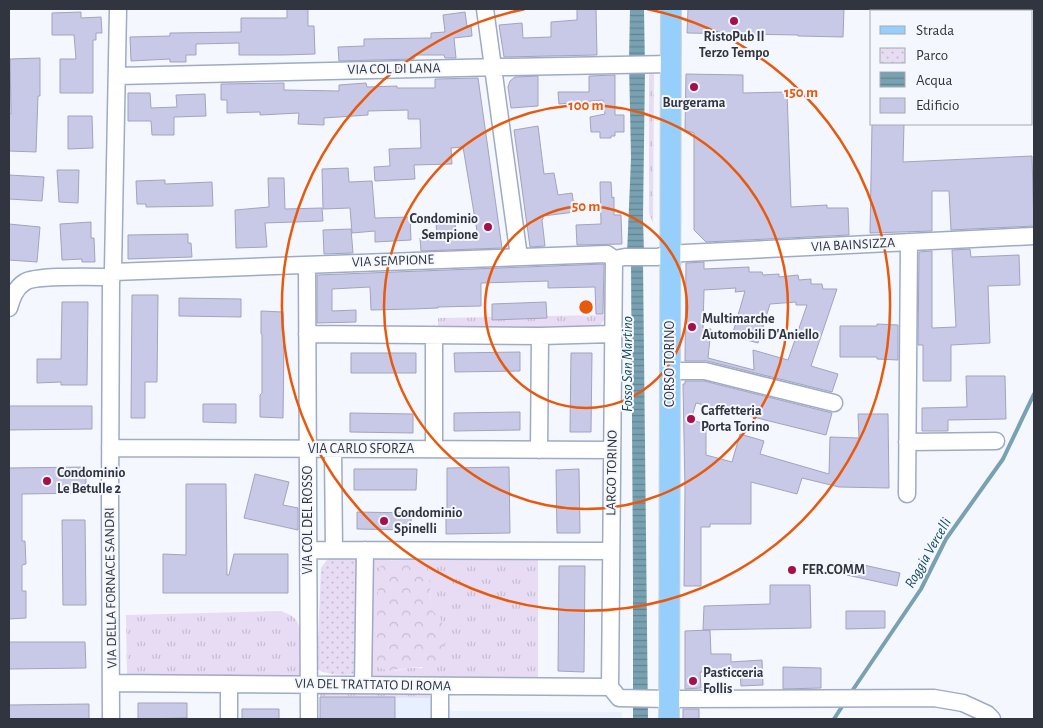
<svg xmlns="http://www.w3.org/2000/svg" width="1043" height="728" font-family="'Alegreya Sans',sans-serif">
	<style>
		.built { fill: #e8effe }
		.grass { fill: url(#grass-tufts); fill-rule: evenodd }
		.forest { fill: url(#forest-crowns) }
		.park { fill: url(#park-dots) }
		.water { fill: url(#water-rules) }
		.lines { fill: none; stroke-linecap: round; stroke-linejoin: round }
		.stream { stroke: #78a1b1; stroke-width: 4 }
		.building { fill: #c8c8e7; stroke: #a3a3c0; fill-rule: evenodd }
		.minor-casing { stroke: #9eaac6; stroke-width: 19 }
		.major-casing { stroke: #d1d3d5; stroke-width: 22 }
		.minor { stroke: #fff; stroke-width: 16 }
		.major { stroke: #97cffc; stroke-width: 20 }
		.ring { fill: none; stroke: #e8590c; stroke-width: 2.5 }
		.poi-dot { fill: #a50f4b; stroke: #f4f7fd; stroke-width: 2 }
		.labels { text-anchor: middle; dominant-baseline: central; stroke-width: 4; stroke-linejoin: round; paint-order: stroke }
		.poi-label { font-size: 14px; font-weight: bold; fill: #303540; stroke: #f4f7fd; text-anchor: start }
		.street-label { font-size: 14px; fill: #303540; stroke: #f4f7fd }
		.water-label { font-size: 15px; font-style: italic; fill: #0f485b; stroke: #f4f7fd }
		.centre { fill: #e8590c; stroke: #f4f7fd; stroke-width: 2.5 }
		.ring-label { font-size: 15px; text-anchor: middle; font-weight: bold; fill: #e8590c; stroke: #f4f7fd; stroke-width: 4; stroke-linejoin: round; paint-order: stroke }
	</style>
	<defs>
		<pattern id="grass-tufts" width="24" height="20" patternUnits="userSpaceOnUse" patternTransform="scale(1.25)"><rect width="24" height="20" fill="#e7dcf4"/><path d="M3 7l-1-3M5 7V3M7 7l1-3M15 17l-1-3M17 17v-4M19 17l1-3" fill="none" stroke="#c6bdd2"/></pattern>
		<pattern id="forest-crowns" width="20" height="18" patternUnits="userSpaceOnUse" patternTransform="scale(1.25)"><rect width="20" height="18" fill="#e7dcf4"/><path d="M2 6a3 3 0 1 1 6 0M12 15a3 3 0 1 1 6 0" fill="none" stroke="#c6bdd2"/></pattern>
		<pattern id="park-dots" width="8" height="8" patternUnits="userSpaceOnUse" patternTransform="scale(1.25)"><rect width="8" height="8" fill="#e7dcf4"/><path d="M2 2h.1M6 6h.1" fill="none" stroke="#c6bdd2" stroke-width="1.8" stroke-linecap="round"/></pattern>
		<pattern id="water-rules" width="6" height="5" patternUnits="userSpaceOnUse" patternTransform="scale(1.25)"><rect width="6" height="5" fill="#78a1b1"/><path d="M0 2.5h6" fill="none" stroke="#638491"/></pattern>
	</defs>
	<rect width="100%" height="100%" fill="#f4f7fd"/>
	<!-- built -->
	<path class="built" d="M320,697L430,698L452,711L622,712V719H320Z"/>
	<!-- grass -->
	<path class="grass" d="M649,68L654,70L653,223L649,213Z
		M604,315V320L598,328L595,329L438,328V318Z
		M378,555L538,557V679H379L370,673L369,665L373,562ZM387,560L400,561L430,584L431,610L441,620L422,668H409L395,671Z
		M281,611C285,613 289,614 292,616C307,627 301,662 301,678L127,675L126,615Z
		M320,693H429L430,698L320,697Z"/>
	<!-- forest -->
	<path class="forest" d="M419,559L428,568L430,584L431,609L441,620L446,638L441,657L433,666C424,667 416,667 408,668C394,670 388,673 375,665L379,568L387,560L400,561Z"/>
	<!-- park -->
	<path class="park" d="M329,557H348L357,560L360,571L354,674C343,676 327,675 317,669L321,568Z"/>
	<!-- water -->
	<path class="water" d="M630,9H644L645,69L643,218L644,254L643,262L648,719H633V578L631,262L627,254L631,158L629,61Z"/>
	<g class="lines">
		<!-- stream -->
		<path class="stream" d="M850,694L921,589L946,539L1003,459L1034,394
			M834,719L845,702"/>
	</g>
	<!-- building -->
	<path class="building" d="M287,9H308V26H314L315,54L284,55H239V43L196,44V55H186V62H170V59L131,61L130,37L170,36V33L241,32V18H287Z
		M577,9H596L597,55L504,57L499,25L522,23L523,38L551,37V22L577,20Z
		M688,9H844L843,37L798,36V35L687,33Z
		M81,12V18L101,17L102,33H96V40H93V93H60V59H76L74,35H52V13Z
		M465,12L467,26L471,25L472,36L454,38L456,58H445L444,55H414V59L339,61L338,47L364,46V39L431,38V33L445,32L443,15Z
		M40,58V96H38L36,152L9,151V114H11L10,59Z
		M686,74L743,75V93L787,92L791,207L827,205V208H848L849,235L706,242L694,230V133L685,130Z
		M615,75V115H624V132H615V136H611V138H600V132H591L590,117L605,114L603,100L559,104L558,92H589V76Z
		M538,76V106L511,108L508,87L510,81L515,77Z
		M478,78L502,248L421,251L420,238L437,237L436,223L455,222L456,237H478L463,147L451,148L452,164L414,165L415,179L375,181L374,167L390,166L389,149L421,148L420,119H408V110L368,111V115L324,118V125L298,124L299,113L260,115V112L227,113V100H221V84L284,83V90L339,91V85L366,83L367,87L397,86V88H435V79Z
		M128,93H150L151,108L177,107L176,95L205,94L206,116L174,117V135H152L151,121H128Z
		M68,116H92L93,148L68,149Z
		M872,124H904L903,162L1032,156L1034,226L951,230L949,191H932V231L870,233Z
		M538,126L544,174L554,173L558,195L572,193L575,212L543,216V219L542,220L545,246L530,247L514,130Z
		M348,168L349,182L372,181L375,218L410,217L411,240L375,242V231L352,233L350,208L323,209L322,169Z
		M57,170H79L78,203L59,202Z
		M9,175L44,177L42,201L9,199Z
		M268,178H284L285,209L322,208L323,221L265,223L267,247L236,248L235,210L269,207Z
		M165,180V184L212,182L213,206L146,207V204H137L136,181Z
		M600,182H611L612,198L614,197V215H621L622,244L577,245L576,225L601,224Z
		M91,222V238H94L95,262H82V259L62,260L60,224Z
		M9,224L40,227L37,262L9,260Z
		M351,229L353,253L324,254L323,230Z
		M188,234V243H191L192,257L128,259V235Z
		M970,249L971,257L1019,255L1020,285L988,286L990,343L951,345V381H923V345H918L919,252L932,251V328L956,327L952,250Z
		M704,262V269L749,267V272H762L763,275L779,274V277L798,275L799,280L811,279V284H822L823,289H837L811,366L838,374L832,392L707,361H685L686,263ZM736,288L735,292L745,291L732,336L758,343L770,304L796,302V305H807L788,360L753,350L754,370L708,358L711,329L703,328L704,290Z
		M604,264L603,314H596L595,287L548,288V281L481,283V306L438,307V308L413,309L371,310L370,287L332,289V311L356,310V322L317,323V275Z
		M132,295H158L157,382H145V418H131Z
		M179,298L241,299V317L179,316Z
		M62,302H88L87,385H61V382L37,383V359H61Z
		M546,302L547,318L492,320V304Z
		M261,311L283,312L284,340L283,418L260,417V395L262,393V335L261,333Z
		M877,324L898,325V360L877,359V357H840V326H877Z
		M520,352V371L455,372L454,353Z
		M351,353H416V373H351Z
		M571,353H592L591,432H570Z
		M966,376H1005L1006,419L948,420V431H922V408L967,407Z
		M685,381H704L832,413L826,435L696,403L691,420L706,424V455L732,462L740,434L764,441L760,454L829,474L830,437L859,438L858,414H888L889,488L839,487L802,478L797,494L751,482V524H710V527H701V586H684L685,489L683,384H685Z
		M203,404H236V423L203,422Z
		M9,406H92V429L9,430Z
		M520,412V430L454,431V413Z
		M350,413L413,414V433L350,432Z
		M86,467V493L22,494V541H25L26,564L22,565V591H26V618L9,619V468Z
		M509,467L510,533L446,534V510H447V468Z
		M354,469H417L416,490H354Z
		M579,469L580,533H557L556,470Z
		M255,474L289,482L283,505L298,508V530L244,518Z
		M186,484H226L227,575H229L234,554H288V593H163V554L186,555Z
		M357,512L411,513V530L357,529Z
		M62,520H85L86,605H63Z
		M850,562L900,573L897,586L847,575Z
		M559,566H585L584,672L558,671Z
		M770,585H810L811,628L703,630L704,606L770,604Z
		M846,611H885V628L846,629Z
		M710,630L711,654H731V662L762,660L763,685L741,686L740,673L700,672L701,688L685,689V631Z
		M9,642H85L86,668L9,669Z
		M783,667L821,668V688L783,689Z
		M320,697H395V719H320Z
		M138,703H187V718L138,719Z
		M89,704V719H9V705Z
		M242,709H279V719H242Z
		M683,709H699V719H683Z"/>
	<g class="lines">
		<defs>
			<path id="minor" d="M485,9L519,257
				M117,76L503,67L671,64
				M307,265L309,719
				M113,272L607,254L614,259L625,257H657L671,254L685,253L1034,236
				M9,308C12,298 15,288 25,282C36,275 95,277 111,277
				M307,334L540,336L613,334
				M670,371H705L834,403
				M907,442L996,441
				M110,448L612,450
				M333,449L334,550
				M434,449V335
				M539,450L540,336
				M907,494L909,242
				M308,550L611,551
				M112,683L610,687L619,698L669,699L934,698L963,703L987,714L992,719
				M363,685L365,550
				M610,687L614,259
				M111,719L110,500L111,282L113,269L118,9
				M229,719V684
				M440,719V686"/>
			<path id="major" d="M669,719L671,9"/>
		</defs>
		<!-- minor casing -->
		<use href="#minor" class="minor-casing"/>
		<!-- major casing -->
		<use href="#major" class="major-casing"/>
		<!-- minor -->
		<use href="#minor" class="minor"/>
		<!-- major -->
		<use href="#major" class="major"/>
	</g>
	<!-- distance rings -->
	<g class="ring">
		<circle cx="586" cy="307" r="101"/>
		<circle cx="586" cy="307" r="202"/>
		<path d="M647 9A304 304 0 1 1 525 9"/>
	</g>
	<!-- markers -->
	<g class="poi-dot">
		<circle cx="734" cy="21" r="5"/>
		<circle cx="694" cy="87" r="5"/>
		<circle cx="488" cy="227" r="5"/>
		<circle cx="692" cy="327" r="5"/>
		<circle cx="691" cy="419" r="5"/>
		<circle cx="47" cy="481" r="5"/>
		<circle cx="384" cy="521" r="5"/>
		<circle cx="792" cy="570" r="5"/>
		<circle cx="693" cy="681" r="5"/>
	</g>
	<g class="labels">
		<!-- poi labels -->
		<g class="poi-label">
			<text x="734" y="37" text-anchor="middle">RistoPub Il<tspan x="734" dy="16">Terzo Tempo</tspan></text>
			<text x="694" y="103" text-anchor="middle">Burgerama</text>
			<text x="478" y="219" text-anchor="end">Condominio<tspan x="478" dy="16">Sempione</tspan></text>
			<text x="702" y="319">Multimarche<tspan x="702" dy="16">Automobili D'Aniello</tspan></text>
			<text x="701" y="411">Caffetteria<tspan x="701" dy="16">Porta Torino</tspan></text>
			<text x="57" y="473">Condominio<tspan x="57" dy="16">Le Betulle 2</tspan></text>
			<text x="394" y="513">Condominio<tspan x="394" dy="16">Spinelli</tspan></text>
			<text x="802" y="570">FER.COMM</text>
			<text x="703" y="673">Pasticceria<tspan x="703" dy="16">Follis</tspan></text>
		</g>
		<!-- street labels -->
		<g class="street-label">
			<text transform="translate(394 69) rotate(-1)">VIA COL DI LANA</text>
			<text transform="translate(853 245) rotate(-3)">VIA BAINSIZZA</text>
			<text transform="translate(393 261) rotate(-2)">VIA SEMPIONE</text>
			<text transform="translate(670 364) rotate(-90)">CORSO TORINO</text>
			<text x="361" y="449">VIA CARLO SFORZA</text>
			<text transform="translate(612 473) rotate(-89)">LARGO TORINO</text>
			<text transform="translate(308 520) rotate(-90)">VIA COL DEL ROSSO</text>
			<text transform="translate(111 588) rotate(-91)">VIA DELLA FORNACE SANDRI</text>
			<text transform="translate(373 685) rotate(1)">VIA DEL TRATTATO DI ROMA</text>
		</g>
		<!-- water labels -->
		<g class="water-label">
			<text transform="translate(627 364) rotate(-90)">Fosso San Martino</text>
			<text transform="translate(928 553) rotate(-60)">Roggia Vercelli</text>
		</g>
	</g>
	<circle cx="586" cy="307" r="8" class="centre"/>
	<g class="ring-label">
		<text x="801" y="97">150 m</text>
		<text x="586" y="110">100 m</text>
		<text x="586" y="211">50 m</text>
	</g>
	<!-- border -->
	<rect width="1043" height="728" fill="none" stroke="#303540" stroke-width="20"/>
	<!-- legend -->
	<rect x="870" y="10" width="162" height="115" fill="#f4f7fd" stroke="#a6a9b1"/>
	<rect x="880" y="26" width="25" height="8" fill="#97cffc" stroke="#a6a9b1"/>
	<text x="916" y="35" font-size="15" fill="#303540">Strada</text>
	<rect x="880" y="48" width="25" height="15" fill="url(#park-dots)" stroke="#a6a9b1"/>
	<text x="916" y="60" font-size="15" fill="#303540">Parco</text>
	<rect x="880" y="72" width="25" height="15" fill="url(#water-rules)" stroke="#a6a9b1"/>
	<text x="916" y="85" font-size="15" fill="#303540">Acqua</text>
	<rect x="880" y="98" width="25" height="15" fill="#c8c8e7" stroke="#a6a9b1"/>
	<text x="916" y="110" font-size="15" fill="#303540">Edificio</text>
</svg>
